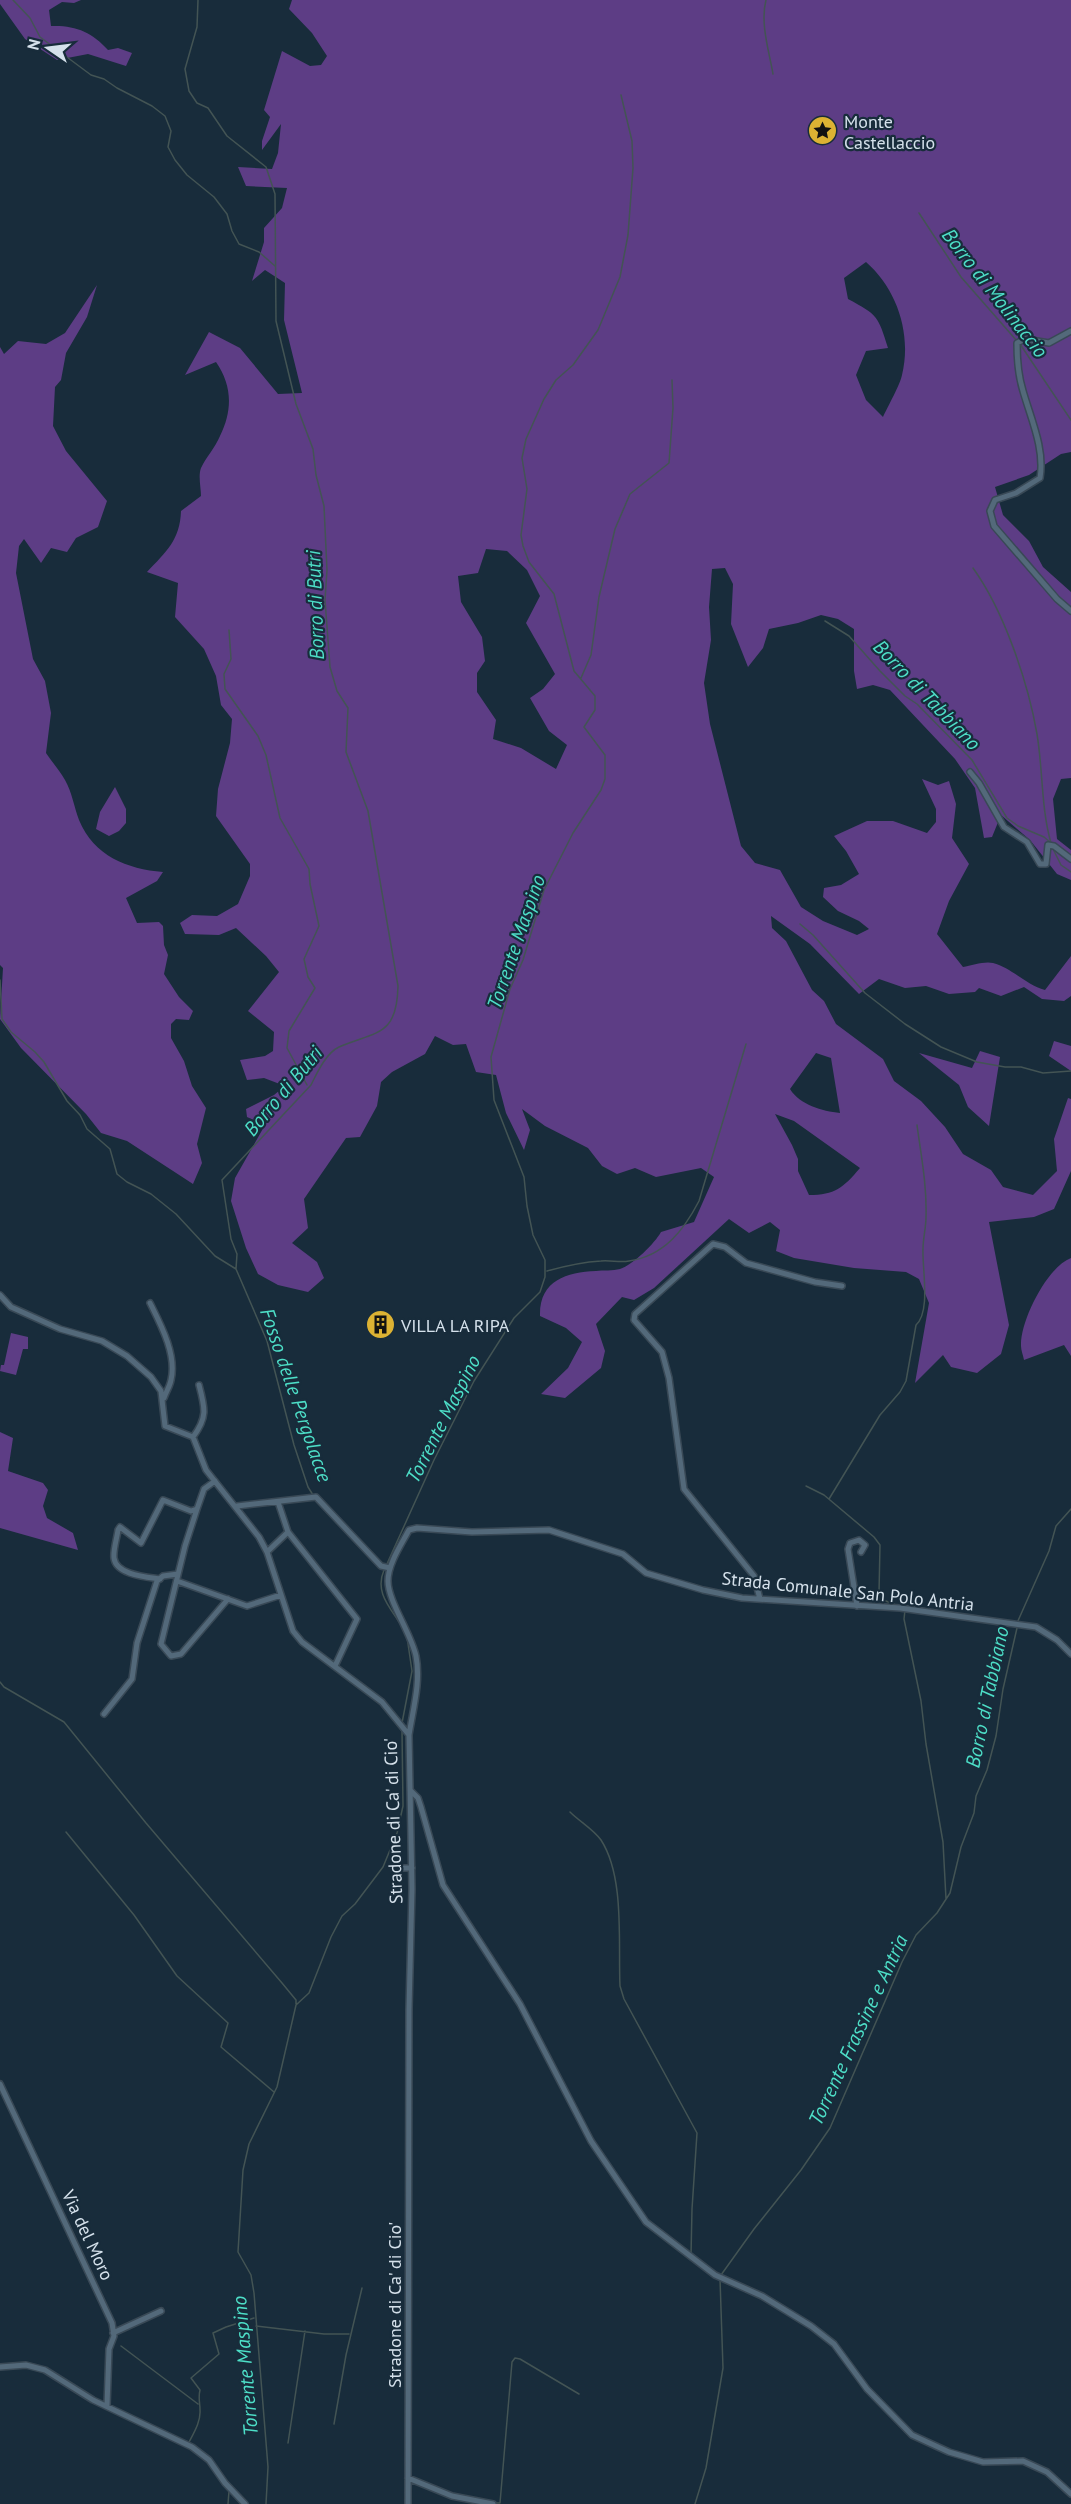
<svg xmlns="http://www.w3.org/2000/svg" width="1071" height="2504" font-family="'PT Sans',sans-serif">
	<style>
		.green { fill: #5d3d85; fill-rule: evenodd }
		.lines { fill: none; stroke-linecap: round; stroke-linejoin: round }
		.stream { stroke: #435454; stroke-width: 1.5 }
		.minor-casing { stroke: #394956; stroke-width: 8 }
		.minor { stroke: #53697a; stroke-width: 5 }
		.labels { text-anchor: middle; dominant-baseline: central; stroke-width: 4.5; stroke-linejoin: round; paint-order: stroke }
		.poi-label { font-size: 18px; fill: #d5e1eb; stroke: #182c3b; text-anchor: start }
		.street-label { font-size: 18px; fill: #d5e1eb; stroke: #182c3b }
		.water-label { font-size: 20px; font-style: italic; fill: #4ddec7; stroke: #182c3b }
	</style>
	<rect width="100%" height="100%" fill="#182c3b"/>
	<!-- green -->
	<path class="green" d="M0,0H81L74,3L62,2L49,10L51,26C75,25 92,32 108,50L118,48L132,53L126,66L88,54L57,60L25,39L0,4Z
		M292,0H1071V452L1061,454L1029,475L995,487L1003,515L1029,541L1043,567L1071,592V778L1061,779L1053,799L1057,839L1071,850V880L1057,874L1030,840L1001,815L992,837L984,838L975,788L955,759L890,690L873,685L857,689L854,671V629L838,619L821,615L798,623L769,629L763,648L748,667L731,624L733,584L725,568L712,569L709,607L711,640L704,683L710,724L741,846L755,863L780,870L801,907L823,921L857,935L869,929L859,921L838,911L823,897L824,888L841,885L859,874L846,851L834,836L867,821H893L927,833L936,822V809L922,779L938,785L949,781L956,804L952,838L969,864L949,901L937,934L963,967C972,965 985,961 993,963C1012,968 1026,985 1045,990L1071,956V996L1064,1001L1042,999L1024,987L1001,996L979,988L975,992L949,994L926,986L905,988L879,979L859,994L810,944L771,916L772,928L786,941L812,990L824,1001L836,1024L883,1059L894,1081L921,1101L945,1127L963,1154L991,1170L1003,1187L1033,1195L1057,1171L1054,1139L1068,1098L1071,1099V1171L1054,1209L1034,1217L989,1222L1009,1325L1001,1354L977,1373L951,1367L943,1355L915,1383L929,1303L919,1279L906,1272L854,1268L794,1258L776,1251L780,1230L770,1222L749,1233L729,1219L654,1288L634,1300L622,1297L596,1324L605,1351L601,1368L565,1398L541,1394L568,1368L582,1342L566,1328L540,1316C539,1281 566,1272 596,1271C603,1270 613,1271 620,1269C633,1265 655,1243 661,1232L694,1222L714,1177L701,1168L656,1177L635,1168L617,1174L602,1166L588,1148L545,1126L522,1109L530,1130L524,1150L506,1113L496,1075L476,1072L466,1044L453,1045L435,1036L425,1054L392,1072L381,1082L377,1106L360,1137L346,1138L304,1199L308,1228L292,1243L317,1262L324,1278L308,1292L278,1285L258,1274L246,1248L231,1201L235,1178L265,1125L247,1117L246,1109L274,1095L285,1086L264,1078L247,1080L240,1060L265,1056L273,1051L274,1032L248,1011L279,972L266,956L236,928L219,935L185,934L180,923L192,915L217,916L238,904L250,876V864L216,816L218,789L230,743L232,719L221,705L216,676L204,649L175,617L178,583L147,572C166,552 180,540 181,511L201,496C201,488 198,476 201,468C206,457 215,448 220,436C233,410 232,385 216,362L185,375L209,332L240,348L278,394L302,393L284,320L285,283L265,270L252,281L264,242V228L282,208L287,188L246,186L238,167L272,169L278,153L281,124L262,150V141L270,117L264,110L282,51L310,66L321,65L327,56L312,33L289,9ZM866,262C897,289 912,334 902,375C900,385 888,406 883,417L866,400L856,375L866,351L888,348C878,316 878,315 848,299L844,278ZM486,549L507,551L527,570L540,596L526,623L555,674L543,689L530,698L549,731L567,745L556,769L521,748L493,739L496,720L477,692V673L485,661L482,637L461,602L458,576L478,573ZM816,1053L831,1058L840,1113C822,1111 800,1105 790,1089ZM775,1114L794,1121L860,1168C843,1188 835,1195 809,1195L798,1171V1159L792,1145Z
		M97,285L87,317L66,353L61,380L55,387L53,426L66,451L107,501L98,527L76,538L67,552L51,548L41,563L24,539L19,546L16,573L33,659L45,681L51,713L46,753C52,762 60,771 65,780C72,792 74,807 79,820C94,856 127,869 163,872L157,881L126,898L137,923L159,922L163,926L164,945L168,955L164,974L179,997L193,1011L189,1020L176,1019L171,1024V1038L184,1061L192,1086L206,1108L197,1144L202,1163L193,1184L127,1141L101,1133L86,1114L21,1048L0,1019L3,968L0,965V347L4,354L18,341L46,344L65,333Z
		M115,787L126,809V823L119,831L109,836L96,829L100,812Z
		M1054,1041L1071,1046V1071L1049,1056Z
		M980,1051L1000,1057L989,1126L968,1107L959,1085L919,1053L972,1068Z
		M1071,1258V1356L1064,1345L1024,1360C1023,1355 1021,1350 1021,1346C1020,1321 1047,1267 1071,1258Z
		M11,1333L28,1337V1349H23L16,1375L0,1371L1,1365H4Z
		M0,1432L13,1438L8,1471L43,1483L48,1490L43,1506L47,1518L73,1533L78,1550L0,1528Z"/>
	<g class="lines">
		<!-- stream -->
		<path class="stream" d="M13,0L30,18L40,37L91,75L104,79L117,88L152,106L165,116L171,131L168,147L175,160L187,175L214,197L227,214L232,231L239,244L259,252L275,266
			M198,0L197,27L185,69L189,91L197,103L208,108L227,136L266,167L275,194L276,321L296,404L313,449L316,475L324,506L327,570L325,600L330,667L337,691L348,708L346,752L368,811L398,986C397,1037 376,1031 339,1047C326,1053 317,1073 311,1085L222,1180L231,1239L237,1254L236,1269
			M766,0C760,23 769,51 773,74
			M919,213L961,277L1017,341
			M1020,344L1071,420
			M973,568C1004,611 1028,682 1037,734C1043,770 1041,808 1051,843
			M825,621L849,636L880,671L905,696L917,704L972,760L1007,818L1018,826L1044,837L1051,843
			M229,630L231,659L224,674L225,689L258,736L266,755L280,818L309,869L310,884L319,926L304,959L308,977L315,988L289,1031L287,1048L307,1085
			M581,678L591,655L599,597L615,529L630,494L669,463L673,408L672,380
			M1052,847L1061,865L1071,872
			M800,924L813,935L865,993L905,1024L941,1047L977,1062L1005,1067H1021L1043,1073L1071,1071
			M0,980L2,1019L11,1032L35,1052L44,1062L67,1101L80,1115L87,1129L110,1149L117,1174L127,1182L151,1194L176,1214L215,1256L236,1269L267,1341L294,1445L308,1487L313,1495
			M547,1271C565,1266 583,1262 601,1261C611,1260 620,1263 629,1261C664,1256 684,1230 699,1201L746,1044
			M806,1486L824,1495L874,1537L880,1545L879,1593L881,1599L898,1606
			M829,1499L880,1415L900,1392L906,1381L916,1325C931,1312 922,1268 923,1249C923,1238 926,1228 926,1217C927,1185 921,1155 917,1125
			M386,1566L434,1460L474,1381L514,1318L540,1292L545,1277V1260L533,1235L527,1206L524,1177L494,1100L491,1057L510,989L523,960L544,890L573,833L601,790L605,779V755L584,727L595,710V696L574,671L554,594L529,562L523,546L521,535L527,489L522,458L526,439L544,399L556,380L573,365L598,330L620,277L628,235L633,168L632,141L621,95
			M384,1570C375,1591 388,1605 399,1622
			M905,1610L904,1619L921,1701L926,1744L943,1842L946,1899
			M1017,1623L1049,1551L1056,1526L1071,1509
			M0,1682L4,1687L64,1722L146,1823L282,1983L296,2000V2004
			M402,1723L412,1671L407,1637
			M570,1812C579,1821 594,1830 601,1840C625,1877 618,1943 620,1986L624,1999L697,2133L692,2209L691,2255
			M66,1832L134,1915L177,1976L228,2023L221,2047L274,2092
			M721,2275L754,2229L801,2170L830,2128L902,1962L916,1935L937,1913L950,1893L961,1847L974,1813L976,1796L987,1770L996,1736L1003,1689L1017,1628
			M256,2326L324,2334H349
			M121,2346L198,2404
			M334,2424L346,2355L362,2288
			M288,2443L305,2331
			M188,2444C193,2434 201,2422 200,2410C200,2402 198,2398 200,2390L191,2378L219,2354L213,2333L226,2327L254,2318
			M494,2503H500L512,2362L515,2358L520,2359L579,2394
			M228,2504L229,2491
			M266,2504L268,2467L254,2293L251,2275L238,2252L243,2170L249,2144L277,2087L296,2005L309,1993L331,1937L342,1916L355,1904L383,1867L397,1833L403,1806L402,1731
			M695,2504L706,2468L723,2368L720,2279"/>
		<defs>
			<path id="minor" d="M1071,331L1049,343L1025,339L1017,343C1017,359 1018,375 1023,391C1031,419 1045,449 1040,478L1016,493L995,500L990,511L994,526L1057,599L1071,611
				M970,772L979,783L1004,827L1027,842L1040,864H1046L1048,845L1054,846L1071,859
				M0,1295L11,1307L60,1329L102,1341L127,1356L151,1377L161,1391L165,1426L193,1437L206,1470L259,1537L267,1552L293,1631L302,1642L382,1702L409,1735L412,1889L409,2009L408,2504
				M150,1303C161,1325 177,1355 171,1380C170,1386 166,1392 164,1398
				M193,1437C208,1417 205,1408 199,1385
				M278,1502L288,1532L357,1619L335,1666
				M237,1506L316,1497L381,1566L390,1568
				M197,1509L185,1546L161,1644L171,1656L181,1654L228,1599
				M267,1552L288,1532
				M160,1579C147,1577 116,1575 114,1558C113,1550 117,1538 118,1530L120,1527L141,1543L163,1500L191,1511L197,1509L204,1489L215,1481
				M177,1581L247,1606L281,1595
				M760,1599L754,1576L684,1489L669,1378L662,1352L634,1320L635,1314L713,1244L725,1247L746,1263L815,1282L842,1286
				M857,1606L848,1549L850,1543L859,1540L865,1545L861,1552
				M104,1714L132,1679L137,1643L157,1581L163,1576L178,1574
				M409,1735C413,1709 421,1682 416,1656C411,1633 388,1601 388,1581C388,1564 401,1545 409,1530L417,1528L472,1532L549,1530L623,1554L646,1573L703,1590L742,1598L900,1608L1036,1627L1057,1640L1071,1654
				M411,1791L418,1798L421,1807L443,1885L520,2004L591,2141L646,2222L715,2275L762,2296L811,2326L834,2344L867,2389L912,2435L949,2452L983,2462L1023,2461L1047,2472L1071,2494
				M399,1868H412
				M0,2084L112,2323L114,2336L109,2349L107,2406
				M113,2333L161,2311
				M0,2367L26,2365L45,2370L93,2400L192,2447L209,2460L225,2483L245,2504
				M408,2478L452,2496L493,2504"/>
		</defs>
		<!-- minor casing -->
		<use href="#minor" class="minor-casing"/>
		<!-- minor -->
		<use href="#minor" class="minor"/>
	</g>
	<!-- icons -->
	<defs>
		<symbol id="sight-disc" viewBox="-11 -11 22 22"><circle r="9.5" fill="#dcb233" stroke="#182c3b"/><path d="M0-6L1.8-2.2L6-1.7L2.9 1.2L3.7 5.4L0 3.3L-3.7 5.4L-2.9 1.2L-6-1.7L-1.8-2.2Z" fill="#111"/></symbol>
		<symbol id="building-disc" viewBox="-11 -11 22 22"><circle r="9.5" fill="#dcb233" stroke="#182c3b"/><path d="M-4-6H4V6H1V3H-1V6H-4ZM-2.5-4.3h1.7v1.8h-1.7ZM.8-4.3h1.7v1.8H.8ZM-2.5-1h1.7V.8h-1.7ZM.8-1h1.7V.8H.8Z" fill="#111"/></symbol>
	</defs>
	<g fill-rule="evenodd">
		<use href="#sight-disc" x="806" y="114" width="33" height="33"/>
		<use href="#building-disc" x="364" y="1308" width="33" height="33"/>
	</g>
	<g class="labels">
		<!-- poi labels -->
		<g class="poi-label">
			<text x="844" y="121">Monte<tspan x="844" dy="21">Castellaccio</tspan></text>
			<text x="401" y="1325">VILLA LA RIPA</text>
		</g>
		<!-- street labels -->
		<g class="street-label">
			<text transform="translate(848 1591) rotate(6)">Strada Comunale San Polo Antria</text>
			<text transform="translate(393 1821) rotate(-92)">Stradone di Ca' di Cio'</text>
			<text transform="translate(88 2235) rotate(65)">Via del Moro</text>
			<text transform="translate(394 2305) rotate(-90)">Stradone di Ca' di Cio'</text>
		</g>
		<!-- water labels -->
		<g class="water-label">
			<text transform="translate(995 293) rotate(52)">Borro di Molinaccio</text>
			<text transform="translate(315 605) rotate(-92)">Borro di Butri</text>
			<text transform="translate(927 695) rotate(46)">Borro di Tabbiano</text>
			<text transform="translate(516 942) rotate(-71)">Torrente Maspino</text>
			<text transform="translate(283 1091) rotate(-50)">Borro di Butri</text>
			<text transform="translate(296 1395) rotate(71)">Fosso delle Pergolacce</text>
			<text transform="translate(443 1419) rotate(-63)">Torrente Maspino</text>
			<text transform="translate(987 1697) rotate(-78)">Borro di Tabbiano</text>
			<text transform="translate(858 2030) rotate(-65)">Torrente Frassine e Antria</text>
			<text transform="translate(245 2366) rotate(-95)">Torrente Maspino</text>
		</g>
	</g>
	<!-- north arrow -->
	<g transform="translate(48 48) rotate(284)" stroke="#182c3b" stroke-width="4.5" paint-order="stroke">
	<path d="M0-4.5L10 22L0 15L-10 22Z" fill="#d5e1eb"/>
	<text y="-9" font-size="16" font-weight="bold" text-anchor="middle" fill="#d5e1eb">N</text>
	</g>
</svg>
